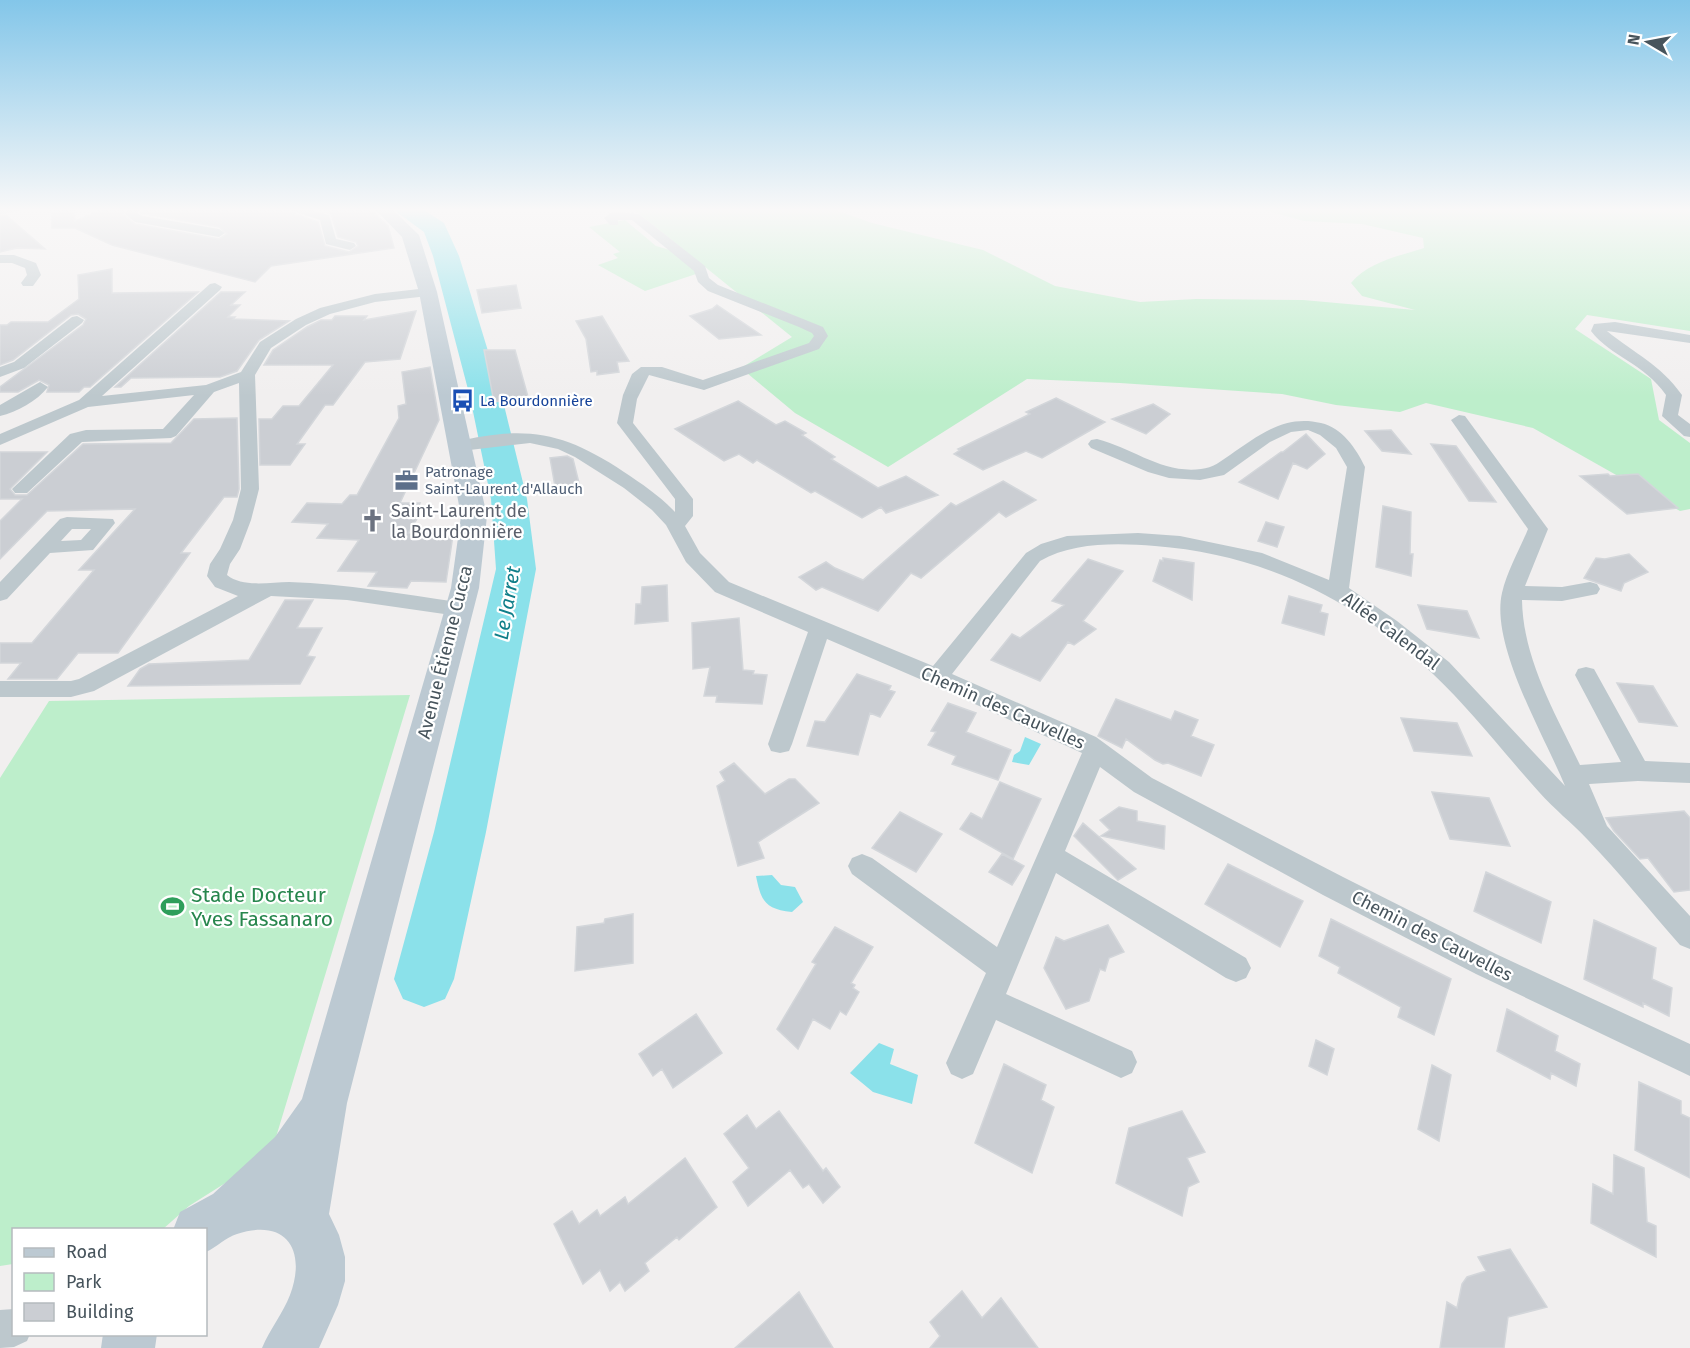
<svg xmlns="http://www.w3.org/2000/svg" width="1690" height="1348" font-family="'Fira Sans',sans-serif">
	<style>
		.green { fill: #bdeecb }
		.water { fill: #8be1ea }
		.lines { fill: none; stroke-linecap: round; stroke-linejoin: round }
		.river { fill: #8be1ea; fill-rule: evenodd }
		.building { fill: #cbced3; stroke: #d3d6da; stroke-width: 1.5 }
		.street { fill: #bdc8cd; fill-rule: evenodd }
		.secondary { fill: #bcc9d2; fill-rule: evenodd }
		.labels { text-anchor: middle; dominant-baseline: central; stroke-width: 4.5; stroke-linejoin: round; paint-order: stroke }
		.far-transit-label { font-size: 15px; fill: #164399; stroke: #fff; text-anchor: start }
		.far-service-label { font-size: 15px; fill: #4e5e75; stroke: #fff; text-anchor: start }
		.worship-label { font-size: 18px; fill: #5b616d; stroke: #fff; text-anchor: start }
		.street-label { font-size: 18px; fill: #47545c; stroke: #fff }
		.water-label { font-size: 20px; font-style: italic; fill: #0f7e89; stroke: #fff }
		.near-leisure-label { font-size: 21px; fill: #27864d; stroke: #fff; text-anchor: start }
	</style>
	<rect width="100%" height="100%" fill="#f1efef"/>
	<!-- green -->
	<path class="green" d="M632,208H830L872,223L983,250L1055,286L1140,302L1196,299L1303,300L1415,310L1362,296L1351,283C1368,262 1399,256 1424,248L1423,238L1362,224L1304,221L1256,208H1690V331L1587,315L1575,329L1651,379L1659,420L1690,443V509L1680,511L1533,428L1426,403L1400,412L1336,405L1282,394L1120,383L1027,379L888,467L795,413L741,368L792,337Z
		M625,220L656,246L670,250L696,270V274L645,291L598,265L618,258L613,254L620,252L589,227Z
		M410,695L273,1147L227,1182L189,1206L163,1229L14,1230L13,1264L0,1266V778L49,701Z"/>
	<!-- water -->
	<path class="water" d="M1025,737L1041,744L1029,765L1012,762L1014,755L1020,751Z
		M772,875L781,885L795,887L803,902L792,912C765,909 761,901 756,876Z
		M879,1043L894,1049L890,1064L918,1075L912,1104L873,1092L850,1073Z"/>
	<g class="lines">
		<!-- river -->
		<path class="river" d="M395,208H421L444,223L459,256L502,397L527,499L536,569L486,832L454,979L445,999L424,1007L403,999L394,979L434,832L496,569L491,499L470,397L433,256L424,232L398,213Z"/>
	</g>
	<!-- building -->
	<path class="building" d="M51,208H74L75,221L106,208H127L123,214L135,224L219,239L227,234L219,227L141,213L144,208H287L289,212L318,222L325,246L349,252L358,246L356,242L338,237L331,214L311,208H368L388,226L394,248L271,266L255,282L112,245L75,228H52Z
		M6,215L45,249L17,248L0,252V216Z
		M112,269V293L198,292L90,387H84L79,392H47L49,385L39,380L18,392H0V387L83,325L86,319L78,314L71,315L13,360L0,365V325H7L11,322H48L79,299L78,275Z
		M516,285L521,308L482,313L477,290Z
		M221,292H245L231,305H240L228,317H235L233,319L289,321L259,340L237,371L220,377L131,378L121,387H115Z
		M717,305L761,335L719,339L690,316L712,309Z
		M416,311L400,359L365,362L333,405H325L297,444H305L290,465H260L259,419H272L283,406H299L333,365H264L273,350L307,327L321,320H332L335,316H367L364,320Z
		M602,316L629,361L617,362L619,372L597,375V371L591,372L586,339L576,321Z
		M484,350H515L528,397L494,402Z
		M430,367L439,420L400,503H420L416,511H422L408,533L453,535L446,582L411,581L407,588L368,586L377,572L338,571L359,540L317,538L328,524L292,522L307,503L342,504L350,495H357L399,418L398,406L406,404L402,372Z
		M1056,398L1105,422L1042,458L1026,451L983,470L954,454L960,450L958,449L1030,414L1026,412Z
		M738,401L776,425L785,421L806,433L802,435L835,457L831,459L878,488L906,476L938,495L886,513L881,507L862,518L815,491L811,493L757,460L753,463L739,454L724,461L675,429Z
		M1153,404L1170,414L1146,434L1112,419Z
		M237,418L239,489L237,497H224L181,553H190L118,653H78L57,679H8L21,663H0V643H32L94,570H79L135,509L47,511L0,559V521L22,499H0V452H47L10,489L15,495H27L83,444L171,443L194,419Z
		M1391,430L1411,454L1382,451L1365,431Z
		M1306,434L1325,454L1307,469L1293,463L1278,499L1239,482L1281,452H1283Z
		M1431,444L1456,446L1496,502L1469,501Z
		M567,456L573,459L580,487L556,492L550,458Z
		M1608,474L1610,476L1638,474L1678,508L1627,514L1580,476Z
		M1003,481L1036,500L1006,517L999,512L921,578L911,573L878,611L822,587L816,590L799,577L826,562L835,568L863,580L951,503L956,506Z
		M1383,506L1411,512L1410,554H1413L1411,576L1376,567Z
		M1266,522L1284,527L1277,547L1258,541Z
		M1629,554L1648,572L1624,583L1621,591L1584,578L1596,558L1605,559Z
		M1163,558L1194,563L1192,600L1153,581L1160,560L1163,561Z
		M1088,559L1123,571L1083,621L1096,629L1074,645L1068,642L1040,681L991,660L1012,634L1020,638L1064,605L1052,601Z
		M667,585L668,621L635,624L636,604H641L642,587Z
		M1289,596L1322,605L1320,612L1328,614L1324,635L1282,623Z
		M285,600H313L297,628H322L307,656L315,657L300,684L128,686L140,669L149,664L249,660Z
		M1418,605L1467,611L1479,638L1427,629Z
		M739,618L743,670L754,671L753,674L767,675L762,704L716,702L717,696H704L710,667L693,669L692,623Z
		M857,674L891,686L889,690L895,692L880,717L870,713L858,755L807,746L815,721L825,722Z
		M1617,683L1653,686L1677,726L1639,722Z
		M1116,699L1171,720L1175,711L1198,720L1191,736L1214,745L1201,776L1168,763L1163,764L1155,760L1126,739L1122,748L1098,736Z
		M948,703L976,713L966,732L1011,750L998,780L952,764L956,756L928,745L936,732L931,731Z
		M1401,718L1457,723L1472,756L1414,751Z
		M734,763L765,794L789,779H795L819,803L758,842L764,858L738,866L717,786L725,781L720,772Z
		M1000,782L1041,799L1013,859L960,829L971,813L982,819Z
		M1432,792L1489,798L1510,846L1450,839Z
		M1119,807L1137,811V821L1165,826L1164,849L1101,836L1110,830L1100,820Z
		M1684,811L1690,818V890L1674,892L1648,858L1640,859L1614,831L1606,818Z
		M900,812L942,834L916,872L872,848Z
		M1083,823L1136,869L1118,880L1074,836Z
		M1002,854L1024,866L1012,885L989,872Z
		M1228,864L1303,901L1280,947L1205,904Z
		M1486,872L1551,902L1541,943L1474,911Z
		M633,914V963L575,971L577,927L604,923L605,919Z
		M1331,919L1451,979L1434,1035L1398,1017L1401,1007L1338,973L1340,967L1319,956Z
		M1594,920L1656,948L1652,979L1672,988L1669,1016L1643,1003V1007L1584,979Z
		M1108,925L1124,952L1109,958L1105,971L1100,969L1089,1001L1066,1009L1044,968L1056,937L1064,941Z
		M835,927L873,947L851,983L855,985L853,988L859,992L846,1015L840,1011L830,1029L813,1019L798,1049L777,1029L816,964L812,962Z
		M1507,1009L1558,1036L1555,1051L1580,1064L1576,1086L1551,1073L1550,1079L1497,1051Z
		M696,1014L722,1053L673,1088L662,1069L653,1076L639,1054Z
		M1316,1040L1334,1049L1327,1075L1309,1066Z
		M1004,1064L1046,1085L1041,1100L1054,1107L1032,1173L975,1143Z
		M1432,1065L1451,1075L1439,1141L1418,1129Z
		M1639,1082L1681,1101V1114L1690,1118V1178L1635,1150Z
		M779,1111L823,1171L826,1168L840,1187L823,1203L809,1184L803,1188L790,1170L748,1206L733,1182L749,1168L724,1134L747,1115L756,1129Z
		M1182,1111L1205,1152L1187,1158L1199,1182L1188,1187L1182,1216L1116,1183L1129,1128Z
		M1614,1155L1644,1168L1647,1222L1656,1226V1257L1591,1223L1593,1184L1613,1194Z
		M685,1158L717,1207L679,1240L677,1237L645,1263L649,1271L625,1291L620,1282L610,1291L600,1270L583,1284L554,1224L572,1211L579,1224L597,1210L600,1216L625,1197L628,1204Z
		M1510,1249L1547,1307L1508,1317L1504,1348H1440L1447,1302L1457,1308L1462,1284L1467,1277L1486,1271L1478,1257Z
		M962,1291L982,1318L1001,1298L1038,1348H930L940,1336L930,1322Z
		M799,1292L833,1348H735Z"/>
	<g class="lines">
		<!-- street -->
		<path class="street" d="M0,208H27L21,211L0,214Z
			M129,208H142L137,213L142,216L219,229L225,233L219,237L135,222L125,214Z
			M289,208H304L329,215L336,239L354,243L356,246L350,250L326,244L320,220L290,210Z
			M612,212L639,214L705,266L709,278L718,285L823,327L828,336L819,349L704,390L649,375L637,399L633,423L693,499V516L685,526L700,553L729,582L933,666L1026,553L1041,544L1067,536L1138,533L1180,536L1262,553L1329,580L1347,467L1336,448L1320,435L1308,430L1291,432L1270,442L1224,475L1200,480L1169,478L1148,472L1091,448L1088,444L1091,440L1097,439C1133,448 1162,474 1201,469C1213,468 1221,461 1230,455C1258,436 1284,414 1321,423C1342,428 1356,448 1365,467L1349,588L1397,621L1449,662L1565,786C1545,737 1490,645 1502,593C1507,571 1520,549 1528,529L1451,420L1459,415L1465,416L1548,529L1525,586L1562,587L1590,582L1597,584L1600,589L1597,594L1562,601L1522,600C1523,659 1555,713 1580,765L1621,762L1575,675L1578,669L1586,667L1594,669L1645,761L1690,763V783L1638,781L1589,784L1607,826L1690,916V949L1680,945C1649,910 1620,873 1587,839C1572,823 1554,809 1539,792C1504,753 1471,710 1433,674C1355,599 1262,554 1155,546C1117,543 1073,542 1040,561L952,674L1096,737L1152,778L1343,877L1496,954L1690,1044V1076L1476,974L1323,895L1134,792L1100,767L1065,851L1246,958L1251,968L1246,978L1236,982L1226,978L1056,873L1006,994L1132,1051L1137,1062L1132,1073L1121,1078L996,1020L973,1074L962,1079L951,1074L946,1063L986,973L852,874L848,866L852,858L862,854L872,858L997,947L1082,753L929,683L827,639L792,744L789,751L780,753L771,751L768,744L808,632L715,592L686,562L666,525L652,510L624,488L575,457L558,449L530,443L461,451L455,450L452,446L455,442C526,425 564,432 624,472C642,484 660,496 675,512V499L617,423L623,395L632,374L641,367H662L703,380L809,343L814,336L812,333L799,327L708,291L698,282L694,271L632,220H618V225H610L604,218Z
			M0,255H14L36,263L41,275L33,286H23L21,283L27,275L25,268L12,263H0Z
			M215,283L222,287L220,290L102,396L206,385L241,372L260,342L296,319L320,308L375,294L428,288L435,292L428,296L375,302L330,314L306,325L271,348L255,375L259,489L251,520L240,549L230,564L227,575C243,588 270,582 289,582C346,584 402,594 458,602L465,604L468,609L465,614L458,616L347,600L271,596L94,691L71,697H0V681H71L79,679L238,596L215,587L207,576L210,564L220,549L233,520L241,489L239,383L214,392L176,436L171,438L82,442L27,493H15L12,489L70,434L86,430L163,429L194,395L88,407L0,445V434L79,400L210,284Z
			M77,316L84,320L82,323L24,368L0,377V367L14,362L72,317Z
			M1615,322L1690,335V343L1607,331C1635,354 1660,364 1682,395L1678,415L1690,424V437L1684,436L1662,416L1666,395C1644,363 1611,357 1591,331L1594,324Z
			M40,382L48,387C37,401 17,412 0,416V405Z
			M67,517L113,519L115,523L93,550L50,553L7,599L0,601V582L60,519ZM72,529H91L81,540L61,541Z
			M14,1309V1334H30L27,1341L14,1347L0,1348V1310Z"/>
		<!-- secondary -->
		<path class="secondary" d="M374,208H391L419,235L437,292L487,516L479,588L347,1103L329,1214L339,1235L345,1257V1281L338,1305L319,1348H262C270,1329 283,1313 290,1295C307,1250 286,1218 237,1234C226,1237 217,1247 206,1252V1230H173L180,1212L213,1194L275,1137L302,1099L451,588L461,516L419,292L402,237Z
			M103,1334H157L155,1348H101Z"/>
	</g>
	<!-- sky -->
	<linearGradient id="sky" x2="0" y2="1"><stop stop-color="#83c6e9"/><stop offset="0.53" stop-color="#f9f8f8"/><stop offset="1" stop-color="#f9f8f8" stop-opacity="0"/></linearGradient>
	<rect width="1690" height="396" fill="url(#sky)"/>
	<!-- icons -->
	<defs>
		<symbol id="bus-bare" viewBox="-9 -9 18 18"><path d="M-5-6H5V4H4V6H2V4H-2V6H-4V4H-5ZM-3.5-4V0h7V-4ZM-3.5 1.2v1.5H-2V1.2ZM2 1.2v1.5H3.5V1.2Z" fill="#1a4fb4" stroke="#fff" stroke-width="2.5" paint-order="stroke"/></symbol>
		<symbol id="office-bare" viewBox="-9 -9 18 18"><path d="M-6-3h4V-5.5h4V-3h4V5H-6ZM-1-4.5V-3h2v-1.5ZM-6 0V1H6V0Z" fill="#5c6f8a" stroke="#fff" stroke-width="2.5" paint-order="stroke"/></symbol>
		<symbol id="church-bare" viewBox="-9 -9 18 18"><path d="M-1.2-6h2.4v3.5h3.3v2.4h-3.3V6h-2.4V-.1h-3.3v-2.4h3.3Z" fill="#6b7280" stroke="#fff" stroke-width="2.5" paint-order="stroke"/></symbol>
		<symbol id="stadium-bare" viewBox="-9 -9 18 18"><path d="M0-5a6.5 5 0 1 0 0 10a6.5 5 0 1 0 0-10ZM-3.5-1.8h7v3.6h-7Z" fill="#2e9e5b" stroke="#fff" stroke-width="2.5" paint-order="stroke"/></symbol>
	</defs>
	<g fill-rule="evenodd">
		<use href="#bus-bare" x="446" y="384" width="33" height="33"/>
		<use href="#office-bare" x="390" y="464" width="33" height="33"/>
		<use href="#church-bare" x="356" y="504" width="33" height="33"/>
		<use href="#stadium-bare" x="156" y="890" width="33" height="33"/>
	</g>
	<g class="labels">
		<!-- far-transit labels -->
		<g class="far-transit-label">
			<text x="480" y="401">La Bourdonnière</text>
		</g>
		<!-- far-service labels -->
		<g class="far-service-label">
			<text x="425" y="472">Patronage<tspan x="425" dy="17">Saint-Laurent d'Allauch</tspan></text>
		</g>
		<!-- worship labels -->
		<g class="worship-label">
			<text x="391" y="511">Saint-Laurent de<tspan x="391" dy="21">la Bourdonnière</tspan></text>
		</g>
		<!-- street labels -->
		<g class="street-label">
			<text transform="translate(1391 631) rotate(37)">Allée Calendal</text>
			<text transform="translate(445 652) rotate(-76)">Avenue Étienne Cucca</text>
			<text transform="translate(1003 708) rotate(24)">Chemin des Cauvelles</text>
			<text transform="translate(1432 936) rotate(27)">Chemin des Cauvelles</text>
		</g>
		<!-- water labels -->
		<g class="water-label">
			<text transform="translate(507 603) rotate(-80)">Le Jarret</text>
		</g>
		<!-- near-leisure labels -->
		<g class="near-leisure-label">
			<text x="191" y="895">Stade Docteur<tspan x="191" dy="24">Yves Fassanaro</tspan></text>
		</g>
	</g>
	<!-- legend -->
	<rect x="12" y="1228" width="195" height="108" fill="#ffffff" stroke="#b5bbbe" stroke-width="1.5"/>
	<rect x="24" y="1248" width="30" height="9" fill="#bcc9d2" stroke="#b5bbbe" stroke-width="1.5"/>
	<text x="66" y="1258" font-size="18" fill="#47545c">Road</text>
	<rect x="24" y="1273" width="30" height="18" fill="#bdeecb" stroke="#b5bbbe" stroke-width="1.5"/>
	<text x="66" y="1288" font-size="18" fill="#47545c">Park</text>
	<rect x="24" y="1303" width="30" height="18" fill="#cbced3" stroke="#b5bbbe" stroke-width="1.5"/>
	<text x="66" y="1318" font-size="18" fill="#47545c">Building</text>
	<!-- north arrow -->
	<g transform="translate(1648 42) rotate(280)" stroke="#ffffff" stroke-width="4.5" paint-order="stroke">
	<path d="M0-4.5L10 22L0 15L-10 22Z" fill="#47545c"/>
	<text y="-9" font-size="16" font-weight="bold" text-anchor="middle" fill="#47545c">N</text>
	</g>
</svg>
